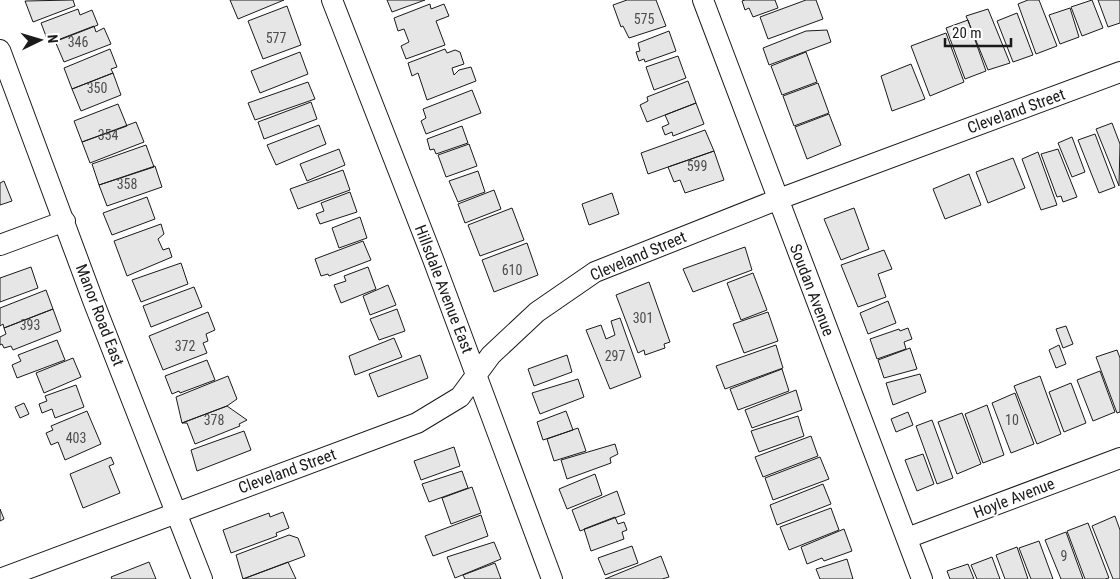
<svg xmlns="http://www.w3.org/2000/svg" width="1120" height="579" font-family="'Roboto Condensed',sans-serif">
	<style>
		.building { fill: #e6e6e6; stroke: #1a1a1a }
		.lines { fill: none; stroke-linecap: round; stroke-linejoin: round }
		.street-casing { stroke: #1a1a1a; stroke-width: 22 }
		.street { stroke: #fff; stroke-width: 20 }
		.labels { text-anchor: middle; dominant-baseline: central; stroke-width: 4; stroke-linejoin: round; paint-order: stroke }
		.number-label { font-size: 14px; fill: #4d4d4d }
		.street-label { font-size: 16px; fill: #1a1a1a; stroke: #fff }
	</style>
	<rect width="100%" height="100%" fill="#fff"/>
	<!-- building -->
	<path class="building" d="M73,0L75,6L33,22L25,1Z
		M230,0H284L238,19Z
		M387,0H425L392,12Z
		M627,0H656L666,26L629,38L623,26L621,27L613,5Z
		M745,0H775L778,8L753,17L749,8L745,10L742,1Z
		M806,0H816L823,19L768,39L760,17Z
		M1028,0H1039L1057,46L1036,54L1018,4Z
		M1092,0L1103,28L1082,36L1071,7Z
		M1098,0H1120V23L1108,27Z
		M430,4L431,9L444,4L449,16L436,21L445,45L406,59L401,46L409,42L404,29L398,31L394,18Z
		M287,6L301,45L263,59L248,21Z
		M1070,8L1079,37L1060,44L1049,15Z
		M78,9L80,15L92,10L98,25L49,44L41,23Z
		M988,9L1010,63L988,70L966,16Z
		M1017,13L1033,55L1013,62L997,21Z
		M968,20L986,71L965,79L946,28Z
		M94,26L96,32L104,28L111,44L64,62L55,41Z
		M827,30L831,42L769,65L763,48L806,31Z
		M669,31L676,51L645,62L644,59L639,61L636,52L640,51L638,43Z
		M946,33L964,82L930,96L911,46Z
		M110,49L117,67L111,69L113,73L72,89L64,68Z
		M445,49L447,53L455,50L460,52L464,64L452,68L454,75L459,70L471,67L476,81L427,100L418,73L412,76L408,63Z
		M300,52L308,74L260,93L251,71Z
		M806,52L817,82L782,95L771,66Z
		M678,56L686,78L654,90L646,67Z
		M911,64L925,99L892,111L881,76Z
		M113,73L121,95L81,111L72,89Z
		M688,81L696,103L647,122L640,105L648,101L647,97Z
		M308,82L315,99L255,120L248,103Z
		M818,83L829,113L794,126L783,96Z
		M472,90L481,113L426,134L421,121L426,118L423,109Z
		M311,102L317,119L264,139L258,122Z
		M696,103L704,124L673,136L672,132L665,135L662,127L669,124L665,115Z
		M118,104L127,126L82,142L74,121Z
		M829,114L841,145L807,159L795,127Z
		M136,122L144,142L90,163L82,142Z
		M1112,123L1120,144L1119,186L1096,129Z
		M319,125L326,144L276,165L267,145Z
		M462,126L468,143L436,154L434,149L430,150L427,139Z
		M705,130L714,151L648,174L641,153Z
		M1095,134L1115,187L1099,193L1078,140Z
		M1072,137L1085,172L1072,177L1058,143Z
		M469,144L477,166L446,177L438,155Z
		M146,145L154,167L99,185L92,164Z
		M339,149L345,165L307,181L300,164Z
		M1058,149L1077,197L1063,202L1061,196L1057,197L1041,154Z
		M714,151L724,180L685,193L680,180L674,182L668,167Z
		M1038,152L1057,205L1041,210L1022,159Z
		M1013,158L1025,188L988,203L976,172Z
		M155,166L162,187L107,206L99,185Z
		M343,170L350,190L298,209L290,189Z
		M478,171L485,192L458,202L449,181Z
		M969,174L981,205L945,219L933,189Z
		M4,181L12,201L0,205V183Z
		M494,190L501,209L465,223L458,204Z
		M350,192L357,212L320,224L316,214L324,211L321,203Z
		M612,193L619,214L589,225L582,204Z
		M147,197L155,219L112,235L103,213Z
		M512,208L524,240L480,256L468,225Z
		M854,208L869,249L841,260L824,219Z
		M360,217L367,238L339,248L332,228Z
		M161,224L164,234L158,239L163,250L169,248L172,257L127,276L114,241Z
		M363,241L371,260L329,276L328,274L321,276L315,259Z
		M527,243L538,275L494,292L482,260Z
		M745,247L752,270L693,292L683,269Z
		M884,250L892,269L878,274L886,297L858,307L841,265Z
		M181,263L188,284L141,302L132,280Z
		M31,267L38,288L0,302V278Z
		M368,267L376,289L341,303L334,285L346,281L344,276Z
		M753,273L767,310L741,320L727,283Z
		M649,282L670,342L664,344L665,348L645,355L644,350L638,353L616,295Z
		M388,285L396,305L370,315L363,296Z
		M194,287L202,307L151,327L143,306Z
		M46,290L53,309L4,328L3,324L0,326V308Z
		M888,301L896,323L868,334L860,313Z
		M53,309L61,331L13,350L11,346L4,348L2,344L0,345V337L6,334L4,328Z
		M397,309L405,331L379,340L370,319Z
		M208,312L215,330L206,334L208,341L203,343L207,353L163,370L149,336Z
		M768,312L778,341L744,353L733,324Z
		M620,318L641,377L610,389L586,330L601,325L606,339L615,335L611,321Z
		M1066,326L1073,344L1063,348L1056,329Z
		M908,328L912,339L904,342L906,349L877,359L870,339L899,329L900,331Z
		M394,338L402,357L355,375L349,356Z
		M57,340L65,360L17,378L12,365L21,361L18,355Z
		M776,345L783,368L725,389L716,366Z
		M1059,345L1066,364L1056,368L1049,350Z
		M910,348L917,369L884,378L878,360Z
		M1117,350L1120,358V412L1117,413L1096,357Z
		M420,355L428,378L378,397L369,374Z
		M567,355L572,372L534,386L528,369Z
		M73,358L81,377L44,393L36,373Z
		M207,360L215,380L180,393L179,391L172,394L165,376Z
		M782,369L789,391L738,410L730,389Z
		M1100,371L1115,412L1093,421L1077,380Z
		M920,374L926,392L893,405L886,383Z
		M228,376L237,399L227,406L182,423L176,397Z
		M1040,376L1061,434L1037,444L1014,386Z
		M578,379L584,397L540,414L532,393Z
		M1071,383L1086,423L1064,432L1049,392Z
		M76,385L84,407L55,418L52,409L42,413L39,404L47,401L45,396Z
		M796,390L802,410L752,428L745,410Z
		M1015,393L1034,444L1011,453L992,403Z
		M24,403L29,414L20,418L15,407Z
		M987,405L1004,455L983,463L965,414Z
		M227,406L247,420L239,424L240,426L195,444L187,423H182Z
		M87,411L101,444L65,460L58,442L51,445L46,433L53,430L51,426Z
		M566,411L573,430L543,440L537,422Z
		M908,412L913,425L896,432L891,419Z
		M962,413L981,464L957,474L938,422Z
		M798,416L804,436L759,452L751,431Z
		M932,420L953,478L937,484L916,426Z
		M578,428L586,451L554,461L547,439Z
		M244,431L251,450L197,471L191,450Z
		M811,436L818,456L763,477L755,457Z
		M615,444L618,454L610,458L611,463L567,479L561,460Z
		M454,447L460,466L421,480L414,461Z
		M923,454L934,484L917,491L905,460Z
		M111,457L114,464L109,466L120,493L83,508L70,474Z
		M820,457L829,479L773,500L765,478Z
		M462,471L468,488L429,502L422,484Z
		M595,474L602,495L567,509L559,489Z
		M823,484L831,504L777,525L770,505Z
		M472,487L481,513L451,524L442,498Z
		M617,491L625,514L580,531L572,510Z
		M831,508L839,530L789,550L780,527Z
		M0,509L4,519L0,521Z
		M283,512L289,528L276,533L277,536L231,553L223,530L269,513L270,517Z
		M481,515L488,536L433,556L425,536Z
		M1115,516L1120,530V579H1113L1092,526Z
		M615,517L618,524L624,522L627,530L622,532L624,539L591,551L584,529Z
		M1088,523L1109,578L1105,579H1085L1067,531Z
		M844,529L852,551L824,561L822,558L807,564L801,547Z
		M1066,532L1083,579H1061L1045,540Z
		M289,535L298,538L305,556L243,579L236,555Z
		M1039,541L1053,579H1031L1019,548Z
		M494,542L501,559L455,578L447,557Z
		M632,546L638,563L605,575L598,558Z
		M1017,547L1028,579H1005L996,555Z
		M661,556L669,577L662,579H605Z
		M992,557L1000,579H977L971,565Z
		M847,559L853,579H820L816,569Z
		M149,562L156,579H112L111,577Z
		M288,562L296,579H243Z
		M495,563L501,579H465L463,575Z
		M968,564L974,579H950L947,571Z"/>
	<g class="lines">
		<defs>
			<path id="street" d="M332,0L433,259L552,579
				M703,0L922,579
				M0,50L94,303L202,579
				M0,245L65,221
				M907,538L1120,458
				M0,579L417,423L460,397L491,355L537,312L595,272L779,199L1120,72"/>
		</defs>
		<!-- street casing -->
		<use href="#street" class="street-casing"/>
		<!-- street -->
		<use href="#street" class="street"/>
	</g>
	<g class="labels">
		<!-- number labels -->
		<g class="number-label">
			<text x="644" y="19">575</text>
			<text x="276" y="38">577</text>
			<text x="78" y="42">346</text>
			<text x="97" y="88">350</text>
			<text x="108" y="135">354</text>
			<text x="697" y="166">599</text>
			<text x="127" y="184">358</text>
			<text x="512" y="270">610</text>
			<text x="643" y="318">301</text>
			<text x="30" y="325">393</text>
			<text x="185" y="346">372</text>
			<text x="615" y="356">297</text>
			<text x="214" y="420">378</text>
			<text x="1012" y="420">10</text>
			<text x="76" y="438">403</text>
			<text x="1064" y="556">9</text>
		</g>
		<!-- street labels -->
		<g class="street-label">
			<text transform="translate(1016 111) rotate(-20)">Cleveland Street</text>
			<text transform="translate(638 256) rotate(-23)">Cleveland Street</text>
			<text transform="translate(444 289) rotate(69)">Hillsdale Avenue East</text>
			<text transform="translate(812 290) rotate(69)">Soudan Avenue</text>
			<text transform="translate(100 315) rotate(69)">Manor Road East</text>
			<text transform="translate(287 471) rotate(-20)">Cleveland Street</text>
			<text transform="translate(1014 498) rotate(-21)">Hoyle Avenue</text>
		</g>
	</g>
	<!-- north arrow -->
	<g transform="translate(40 40) rotate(85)" stroke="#ffffff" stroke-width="4" paint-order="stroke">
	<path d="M0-4L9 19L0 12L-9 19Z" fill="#1a1a1a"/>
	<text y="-8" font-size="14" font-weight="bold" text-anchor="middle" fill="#1a1a1a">N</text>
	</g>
	<!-- scale -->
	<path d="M945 38v8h66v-8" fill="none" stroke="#1a1a1a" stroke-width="2.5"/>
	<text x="952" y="38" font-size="15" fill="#1a1a1a" stroke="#ffffff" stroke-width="4" paint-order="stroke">20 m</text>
</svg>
